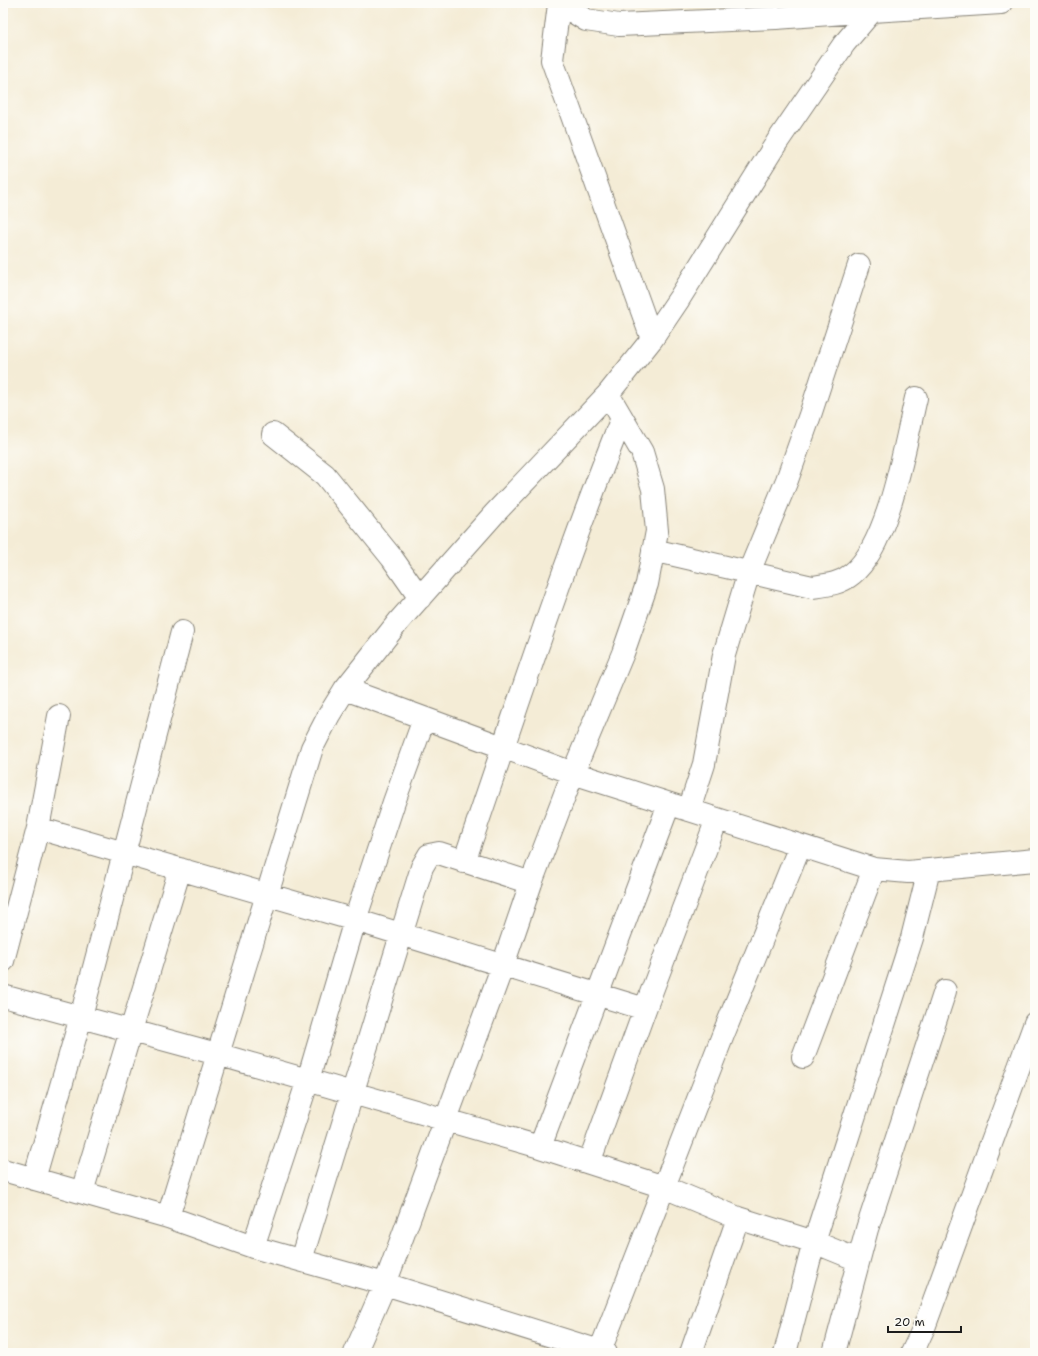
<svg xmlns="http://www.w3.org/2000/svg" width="1038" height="1356" font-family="'Shantell Sans',sans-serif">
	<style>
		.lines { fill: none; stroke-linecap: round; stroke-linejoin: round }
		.minor-casing { stroke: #888479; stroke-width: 24 }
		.minor { stroke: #fff; stroke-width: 22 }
	</style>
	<rect width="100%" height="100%" fill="#fdfcf7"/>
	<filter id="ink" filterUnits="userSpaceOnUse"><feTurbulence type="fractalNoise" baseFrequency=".025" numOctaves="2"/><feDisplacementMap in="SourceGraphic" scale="8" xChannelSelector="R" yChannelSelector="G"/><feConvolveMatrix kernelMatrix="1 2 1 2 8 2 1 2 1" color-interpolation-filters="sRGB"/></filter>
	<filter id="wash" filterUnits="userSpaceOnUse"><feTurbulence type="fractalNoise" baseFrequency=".012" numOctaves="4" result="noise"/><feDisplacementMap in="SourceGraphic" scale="16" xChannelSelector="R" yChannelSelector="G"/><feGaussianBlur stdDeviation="0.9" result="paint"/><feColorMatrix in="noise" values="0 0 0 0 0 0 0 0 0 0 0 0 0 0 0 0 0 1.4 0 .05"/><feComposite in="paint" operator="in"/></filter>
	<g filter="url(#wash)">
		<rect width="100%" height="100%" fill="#f4ecd6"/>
	</g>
	<g filter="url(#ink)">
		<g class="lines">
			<defs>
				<path id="minor" d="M559,3L586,20L619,25L776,18L872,11
					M559,4L552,60L652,339
					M273,434L325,475L392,558L420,598
					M653,550L812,587C827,585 840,584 852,574C889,545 905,444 916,398
					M345,689L573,773L874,869L908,872L1035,860
					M689,810L704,764L724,655L749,572L787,480L810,415L859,265
					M38,828L355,920L645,1009
					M464,862C515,714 563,564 622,418
					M3,961L38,828L59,716
					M3,996L217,1054L540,1147L664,1187L738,1218L814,1242L858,1260
					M803,1057L874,869
					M540,1147L669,804
					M589,1163L645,1009L717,819
					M3,1170L168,1217L253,1247L385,1284L606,1353
					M34,1179L81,1017L182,632
					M82,1192L180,869
					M168,1217L312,748L329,715L345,689L399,621L495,513L608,394L652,339L679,299L777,142L844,44L872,11L1001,3
					M253,1247L308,1080L355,920L394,802L424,719
					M301,1260L422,867L429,855L439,853L531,883
					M600,1351L723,1035L800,846
					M355,1353L385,1284L503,965L531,883L573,773L623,653L647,584L657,531L653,489L642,452L608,394
					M691,1353L738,1218
					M785,1353L814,1242L912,938L929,870
					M834,1353L867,1229L945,991
					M912,1353L925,1325L1035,1023"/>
			</defs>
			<!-- minor casing -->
			<use href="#minor" class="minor-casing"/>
			<!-- minor -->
			<use href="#minor" class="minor"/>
		</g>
	</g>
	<!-- margin -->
	<rect width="1038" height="1356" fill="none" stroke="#fdfcf7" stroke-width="16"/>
	<!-- scale -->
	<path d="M888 1326v6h73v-6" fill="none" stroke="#1c1c1c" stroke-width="2"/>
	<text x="894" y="1326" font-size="12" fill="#1c1c1c" stroke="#fdfcf7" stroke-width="3" paint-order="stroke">20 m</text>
</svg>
